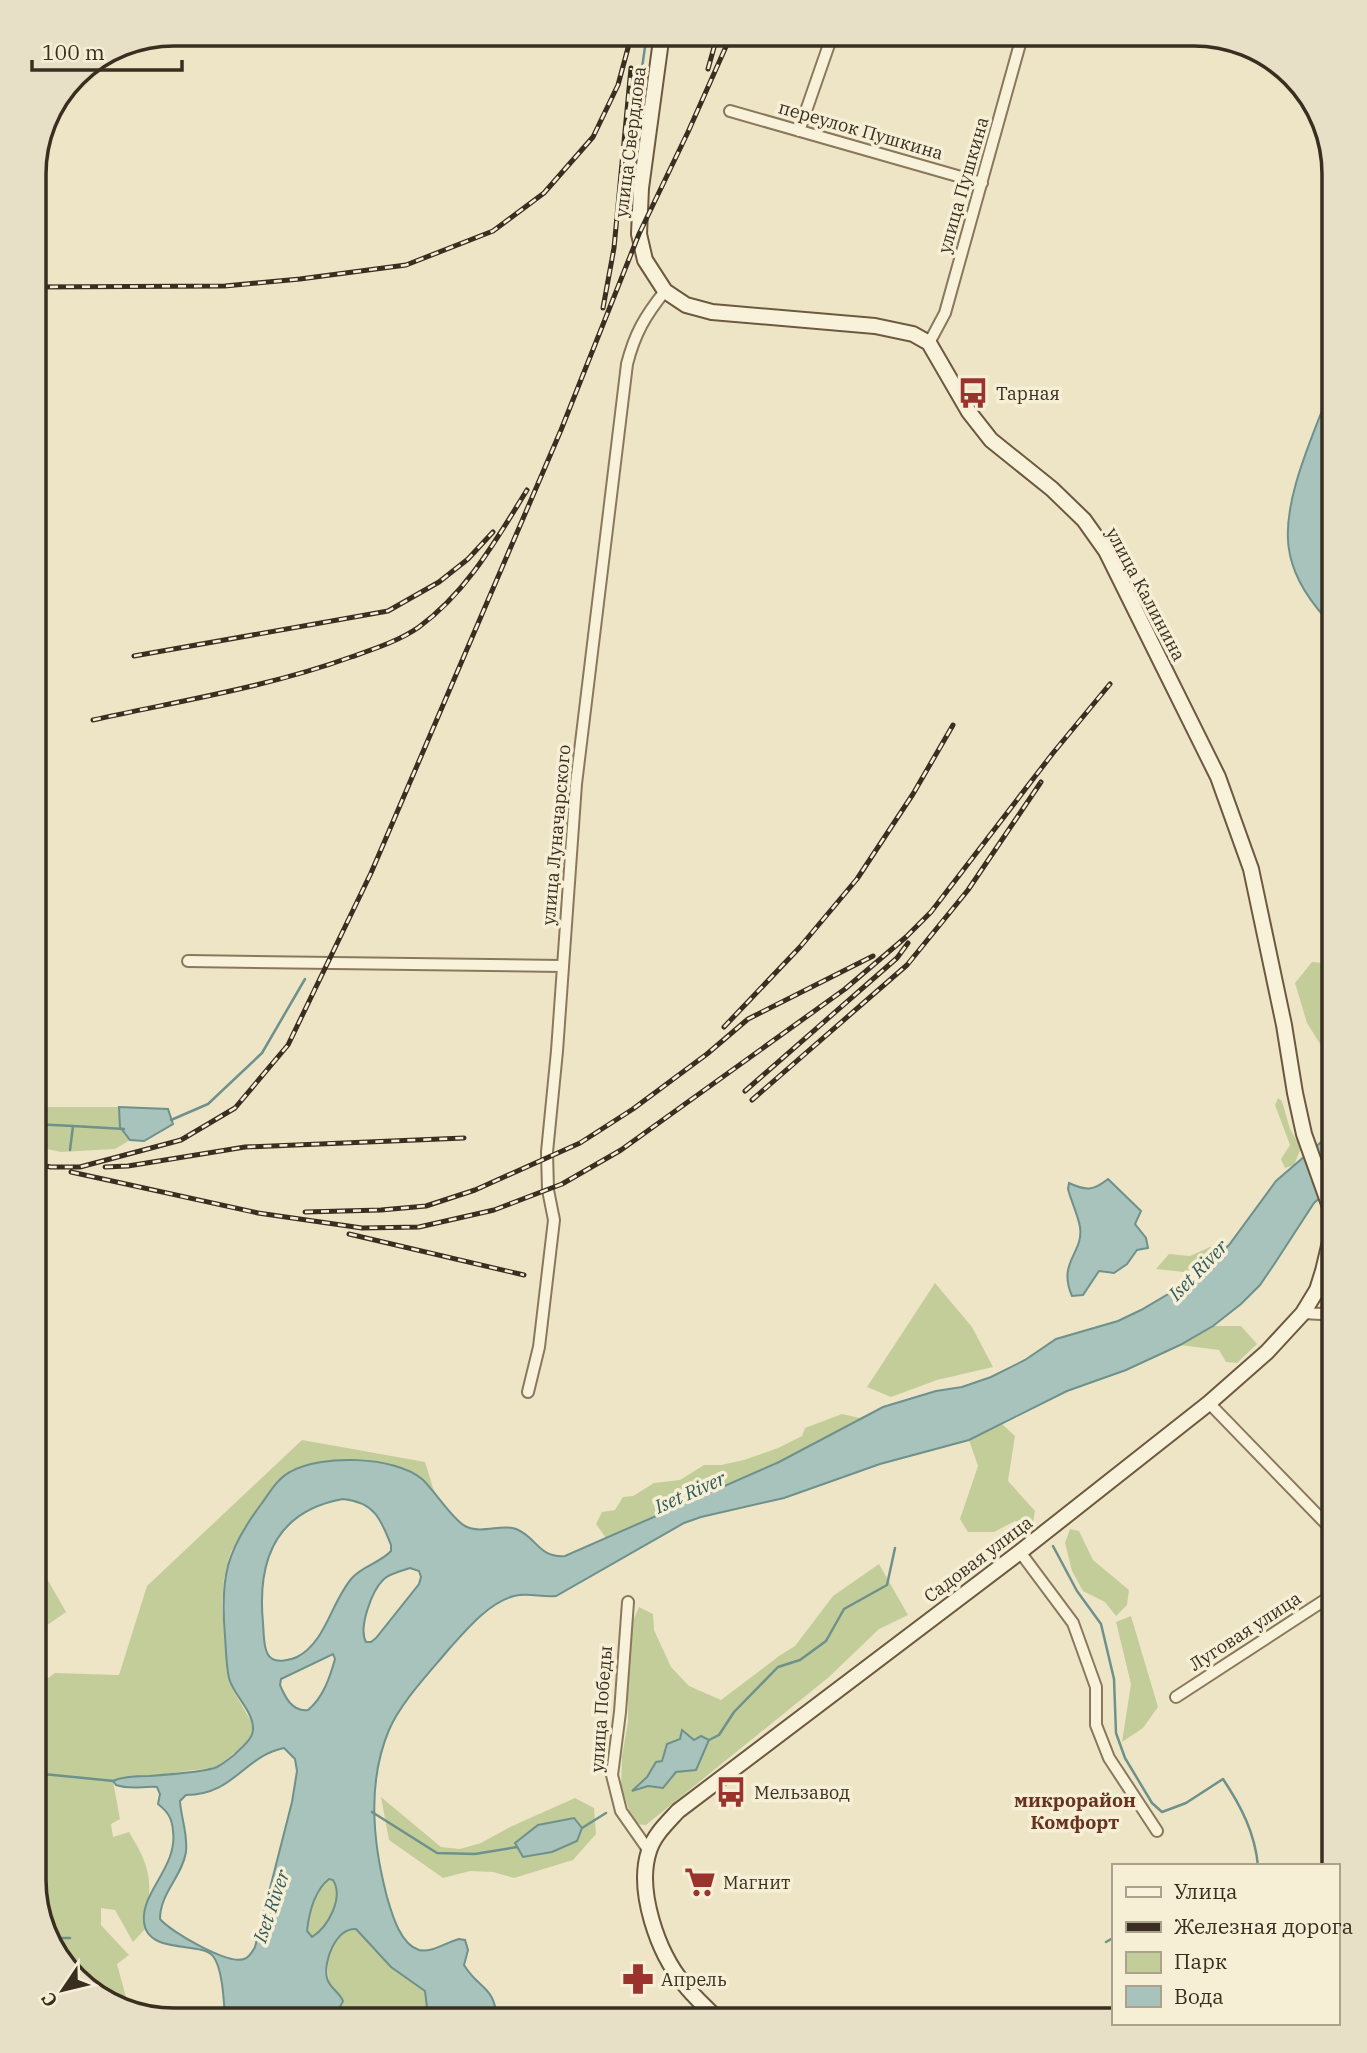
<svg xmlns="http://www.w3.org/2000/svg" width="1367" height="2053" font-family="'IBM Plex Serif',serif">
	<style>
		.green { fill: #c3cd9a; fill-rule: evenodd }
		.water { fill: #a8c2bc; stroke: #6e918b; stroke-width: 2; fill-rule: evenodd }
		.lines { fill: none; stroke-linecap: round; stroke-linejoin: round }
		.stream { stroke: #6e918b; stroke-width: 2.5 }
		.minor-casing { stroke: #8a785c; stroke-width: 14 }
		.secondary-casing { stroke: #6c593f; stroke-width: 18 }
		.minor { stroke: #f9f2da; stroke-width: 10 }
		.secondary { stroke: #f9f2da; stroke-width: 14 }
		.rail-casing { stroke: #3a2e20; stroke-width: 5 }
		.rail { stroke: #f6efd6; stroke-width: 2.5; stroke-dasharray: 8; stroke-linecap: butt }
		.labels { text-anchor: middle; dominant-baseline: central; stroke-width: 7; stroke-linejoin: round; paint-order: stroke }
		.street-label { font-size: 18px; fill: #3a2e20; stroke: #f6efd6 }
		.poi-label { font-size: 18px; fill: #3a2e20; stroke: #f6efd6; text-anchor: start }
		.water-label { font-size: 19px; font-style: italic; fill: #2f5a5a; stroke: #f6efd6 }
		.neighbourhood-label { font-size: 19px; font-weight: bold; fill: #67331f; stroke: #f6efd6 }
		.rim { fill: none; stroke: #3a2e20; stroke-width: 3.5 }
	</style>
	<rect width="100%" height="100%" fill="#eee5c7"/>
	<!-- green -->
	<path class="green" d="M1312,962L1333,964V1046L1322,1047L1307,1023L1295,983Z
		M1278,1098L1282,1101L1290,1129L1301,1148L1294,1165L1285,1168L1281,1159L1290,1145L1275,1105Z
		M33,1107H119L120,1127L130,1140L115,1149L61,1152L33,1146Z
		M1229,1245L1202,1274L1156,1269L1169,1254L1190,1256L1210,1247Z
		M935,1283L972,1327L993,1367L937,1380L891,1397L867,1387Z
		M1213,1326H1241L1257,1344L1237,1363L1226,1362L1219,1350L1180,1345Z
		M842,1414L860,1418L779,1462L606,1538L596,1524L602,1512L615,1510L623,1497L633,1496L654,1483L680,1480L704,1465H721L744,1460L778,1448L802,1436L805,1428Z
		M1002,1424L1015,1436L1008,1481L1035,1511L1032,1528L1015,1521L994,1532H968L960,1519L978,1466L969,1440Z
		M302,1440L425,1462L434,1491L419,1477L346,1460L306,1465L280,1480L242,1532L230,1554L224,1578L222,1604L227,1666L234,1692L251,1721L253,1732L246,1743L217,1767L113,1781L120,1819L111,1824L113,1837L129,1832C142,1854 151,1869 149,1895C149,1907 142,1917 146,1928L133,1942L115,1910L101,1908V1925L129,1955L117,1964L129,2008L158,2005L163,2018L179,2019L216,2012V2019H164L103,2001L52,1949L33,1880V1689L55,1673L119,1675L147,1586Z
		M1070,1529L1079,1531L1093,1560L1129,1590L1127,1605L1116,1616L1105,1602L1083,1591L1072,1571L1065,1543Z
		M879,1564L908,1615L879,1629L829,1677L646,1825L634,1824L621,1787L622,1756L628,1722V1632L639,1607L653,1614L654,1630L671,1667L689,1686L721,1700L779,1656L795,1646L833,1596ZM682,1730L694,1740L662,1788L648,1786L634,1789L661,1761L667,1744L680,1739Z
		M46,1577L66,1612L33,1635V1582Z
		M1131,1616L1158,1707L1143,1728L1122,1742L1131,1684L1116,1622Z
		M381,1797L441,1847L460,1849L481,1843L510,1827L575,1798L594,1808L596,1834L573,1860L514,1878L493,1872L470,1871L443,1878L389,1840Z
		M329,1879L333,1880C344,1898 328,1927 312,1937L307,1931C309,1913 314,1891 329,1879Z
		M349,1929H356L391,1967L425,1991L427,2008L423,2020H289L294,2016L316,2017L333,2013C331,1982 316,1949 349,1929Z"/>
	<!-- water -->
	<path class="water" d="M1334,380V493L1328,543L1334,562V627C1314,607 1296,583 1290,555C1278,505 1317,427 1334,380Z
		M119,1107L168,1109L173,1124L144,1141L130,1140L120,1127Z
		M1334,1131V1186L1314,1203L1275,1263L1260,1285L1241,1304L1213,1326L1180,1345L1126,1370L1067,1391L969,1440L880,1464L784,1498L701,1517L684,1523L556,1596C543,1598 528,1592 514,1596C488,1603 466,1630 449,1649C429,1673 401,1702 389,1730C367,1782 373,1844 387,1897C392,1914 400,1944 419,1950C432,1953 447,1942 459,1939L465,1940L468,1950L464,1965C479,1990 495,1985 497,2020H423L427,2008L425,1991L391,1967L356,1929C336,1928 323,1961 327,1978C329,1988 339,1991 343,2001C333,2026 304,2009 289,2020L225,2019C224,2003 223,1969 213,1956C201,1941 147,1955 144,1922C141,1891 178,1867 173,1831C172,1818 168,1812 158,1804L160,1794L157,1787C143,1786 130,1790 116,1785L113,1781C123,1776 138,1776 149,1776C163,1775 206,1772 217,1767C223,1764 229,1759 234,1755C241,1748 252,1740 253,1730C254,1711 233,1695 229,1678C226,1664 226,1650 225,1636C220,1577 226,1551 262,1503C270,1492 278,1478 290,1472C321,1454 395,1456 422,1479C435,1491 452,1519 465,1526C482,1535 502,1523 516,1529C537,1537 538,1558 565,1556L779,1462L883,1407L936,1391L962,1387L991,1377L1025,1360L1056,1339L1118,1321L1141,1310L1202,1274L1229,1245L1276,1181ZM343,1499C374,1502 381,1519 391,1545V1551C380,1563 362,1566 352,1578C331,1602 326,1642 297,1657C291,1660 277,1663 271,1658C263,1652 264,1633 263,1623C257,1560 276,1511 343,1499ZM410,1568L419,1571L421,1577L419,1584L376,1638L371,1642H366C358,1628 372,1590 384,1579C391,1573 402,1571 410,1568ZM333,1654L335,1659C330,1677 323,1698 308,1710C292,1712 285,1697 280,1685L281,1679ZM284,1748L295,1759L297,1771L292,1802L255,1947C252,1952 250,1957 244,1959C228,1965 171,1932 160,1919C160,1893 182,1877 186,1852C188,1834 181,1818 180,1801L186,1795C234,1795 244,1756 284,1748ZM329,1879L333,1880C344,1898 328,1927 312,1937L307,1931C309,1913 314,1891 329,1879Z
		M1108,1179L1141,1211L1135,1224L1146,1238L1148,1248L1137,1250L1127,1264L1114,1273L1099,1271L1083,1295L1072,1296C1057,1262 1084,1253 1080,1227C1078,1215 1071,1201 1068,1189L1069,1183C1086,1191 1093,1191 1108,1179Z
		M682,1730L694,1740L701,1736L709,1740L696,1770L676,1772L663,1788L648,1786L632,1791L647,1777L656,1762L662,1761L667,1744L680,1739Z
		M574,1818L582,1828L577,1841L552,1852L523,1857L515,1843L538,1825Z"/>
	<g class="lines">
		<!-- stream -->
		<path class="stream" d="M642,68L647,33
			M171,1120L208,1104L262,1053L305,979
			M33,1124L73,1126L70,1150
			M73,1126L124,1129
			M1053,1546L1077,1591L1101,1624L1114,1679L1116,1733L1125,1758L1152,1803L1162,1812L1186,1803L1223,1779C1241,1806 1255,1833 1258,1866
			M709,1740L719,1735L734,1712L778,1667L800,1660L826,1641L844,1609L887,1585L895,1548
			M33,1773L114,1781
			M372,1812L437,1853L475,1854L517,1847
			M582,1828L606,1813
			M49,1938H70
			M1106,1942L1113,1938"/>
		<defs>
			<path id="minor" d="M730,111L982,183
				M799,131L833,33
				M929,343L945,313L1023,33
				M188,961L562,966
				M1303,1313L1321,1314L1334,1308
				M528,1392L539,1347L554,1220L548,1190L547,1152L557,1051L576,784L627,364C635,333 645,316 665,291
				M1209,1403L1334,1532
				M1020,1552L1073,1623L1096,1687V1725L1109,1758L1157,1831
				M628,1602L620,1712L612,1775L621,1811L649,1851
				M1176,1697L1334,1594"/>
			<path id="secondary" d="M662,33L641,188L639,234L645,260L665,291L686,305L712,312L875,326L913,334L929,343L969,412L991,440L1052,489L1084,520L1106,551L1218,777L1251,869L1284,1025L1295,1093L1304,1134L1330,1207L1333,1229L1323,1271L1317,1290L1303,1313L1267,1352L1209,1403L1020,1552L678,1811C667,1823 654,1835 649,1851C636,1891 658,1953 684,1984C694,1997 707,2008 718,2020"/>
		</defs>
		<!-- minor casing -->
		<use href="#minor" class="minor-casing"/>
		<!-- secondary casing -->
		<use href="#secondary" class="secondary-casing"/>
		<!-- minor -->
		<use href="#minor" class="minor"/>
		<!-- secondary -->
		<use href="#secondary" class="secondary"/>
		<defs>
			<path id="rail" d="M708,69L718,33
				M34,287L225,286L300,279L406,265L493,231L544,193L593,137L618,85L632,33
				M603,308L614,248L631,68
				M134,656L388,611L439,582L468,559L493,532
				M93,720C179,701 268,687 351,657C374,649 399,641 419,627C467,592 496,540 527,490
				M724,1027L800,947L857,879L913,794L953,725
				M745,1091L897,958L908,943
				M752,1100L907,965L968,890L1041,782
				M33,1164L51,1167H80L181,1140L235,1108L288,1045L371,873L561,430L639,234L688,132L732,33
				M105,1167L128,1166L245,1147L464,1138
				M71,1172L258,1213L362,1228L419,1227L494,1210L562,1184L621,1150L845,989L906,937L931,912L1053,753L1110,684
				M305,1212L381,1210L426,1206L475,1190L580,1143L633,1109L707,1054L748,1019L873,956
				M349,1234L524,1275"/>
		</defs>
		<!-- rail casing -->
		<use href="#rail" class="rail-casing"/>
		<!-- rail -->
		<use href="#rail" class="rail"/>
	</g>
	<!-- icons -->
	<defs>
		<symbol id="bus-bare" viewBox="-9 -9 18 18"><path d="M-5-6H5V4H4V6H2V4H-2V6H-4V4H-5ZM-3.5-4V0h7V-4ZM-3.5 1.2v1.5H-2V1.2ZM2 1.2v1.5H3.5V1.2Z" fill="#99332c" stroke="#f6efd6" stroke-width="2.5" paint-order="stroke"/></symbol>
		<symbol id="supermarket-bare" viewBox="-9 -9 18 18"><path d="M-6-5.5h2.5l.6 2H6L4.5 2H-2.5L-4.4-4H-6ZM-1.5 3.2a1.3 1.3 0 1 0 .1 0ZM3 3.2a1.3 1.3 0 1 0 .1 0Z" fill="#99332c" stroke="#f6efd6" stroke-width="2.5" paint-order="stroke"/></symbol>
		<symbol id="pharmacy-bare" viewBox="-9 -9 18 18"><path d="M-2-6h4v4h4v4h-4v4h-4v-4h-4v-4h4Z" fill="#99332c" stroke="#f6efd6" stroke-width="2.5" paint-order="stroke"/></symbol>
	</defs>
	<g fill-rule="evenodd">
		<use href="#bus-bare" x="951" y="371" width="44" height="44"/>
		<use href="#bus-bare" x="709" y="1770" width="44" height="44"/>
		<use href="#supermarket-bare" x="678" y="1860" width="44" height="44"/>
		<use href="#pharmacy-bare" x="616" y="1957" width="44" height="44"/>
	</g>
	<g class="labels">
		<!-- street labels -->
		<g class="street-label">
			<text transform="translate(861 130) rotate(16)">переулок Пушкина</text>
			<text transform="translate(630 142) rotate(-83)">улица Свердлова</text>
			<text transform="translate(963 185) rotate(-74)">улица Пушкина</text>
			<text transform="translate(1146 594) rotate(62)">улица Калинина</text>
			<text transform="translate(556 835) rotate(-85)">улица Луначарского</text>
			<text transform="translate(978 1559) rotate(-37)">Садовая улица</text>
			<text transform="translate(1245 1631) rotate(-33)">Луговая улица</text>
			<text transform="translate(601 1709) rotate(-86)">улица Победы</text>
		</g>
		<!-- poi labels -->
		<g class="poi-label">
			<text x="996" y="393">Тарная</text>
			<text x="754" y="1792">Мельзавод</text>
			<text x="723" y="1882">Магнит</text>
			<text x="661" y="1979">Апрель</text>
		</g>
		<!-- water labels -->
		<g class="water-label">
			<text transform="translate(1198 1270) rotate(-46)">Iset River</text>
			<text transform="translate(690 1492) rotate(-24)">Iset River</text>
			<text transform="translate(271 1906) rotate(-71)">Iset River</text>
		</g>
		<!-- neighbourhood labels -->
		<g class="neighbourhood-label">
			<text x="1075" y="1800">микрорайон<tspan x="1075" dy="22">Комфорт</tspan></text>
		</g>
	</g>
	<!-- crop -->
	<path d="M0 0H1367V2053H0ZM174 46H1194A128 128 0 0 1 1322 174V1880A128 128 0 0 1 1194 2008H174A128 128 0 0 1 46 1880V174A128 128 0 0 1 174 46Z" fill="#e7e0c7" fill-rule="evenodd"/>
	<path class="rim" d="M174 46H1194A128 128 0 0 1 1322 174V1880A128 128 0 0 1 1194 2008H174A128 128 0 0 1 46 1880V174A128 128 0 0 1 174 46Z"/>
	<!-- legend -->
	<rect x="1112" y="1864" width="228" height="161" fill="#f6efd6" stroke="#aba28d" stroke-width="2"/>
	<rect x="1126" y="1887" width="35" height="10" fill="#f9f2da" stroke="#aba28d" stroke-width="2"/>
	<text x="1174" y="1899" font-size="21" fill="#3a2e20">Улица</text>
	<rect x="1126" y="1922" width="35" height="10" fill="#3a2e20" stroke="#aba28d" stroke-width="2"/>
	<text x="1174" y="1934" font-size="21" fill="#3a2e20">Железная дорога</text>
	<rect x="1126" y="1952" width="35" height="21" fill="#c3cd9a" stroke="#aba28d" stroke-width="2"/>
	<text x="1174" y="1969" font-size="21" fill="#3a2e20">Парк</text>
	<rect x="1126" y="1986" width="35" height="21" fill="#a8c2bc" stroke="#aba28d" stroke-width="2"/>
	<text x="1174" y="2004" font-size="21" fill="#3a2e20">Вода</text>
	<!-- north arrow -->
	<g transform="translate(63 1990) rotate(235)" stroke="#f6efd6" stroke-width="5" paint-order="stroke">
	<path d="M0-5L12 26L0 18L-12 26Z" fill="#3a2e20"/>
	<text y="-10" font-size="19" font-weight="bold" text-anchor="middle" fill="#3a2e20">С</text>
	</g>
	<!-- scale -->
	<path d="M32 60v10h150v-10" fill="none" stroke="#3a2e20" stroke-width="3.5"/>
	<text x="42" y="60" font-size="21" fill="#3a2e20" stroke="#f6efd6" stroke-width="5" paint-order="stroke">100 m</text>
</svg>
